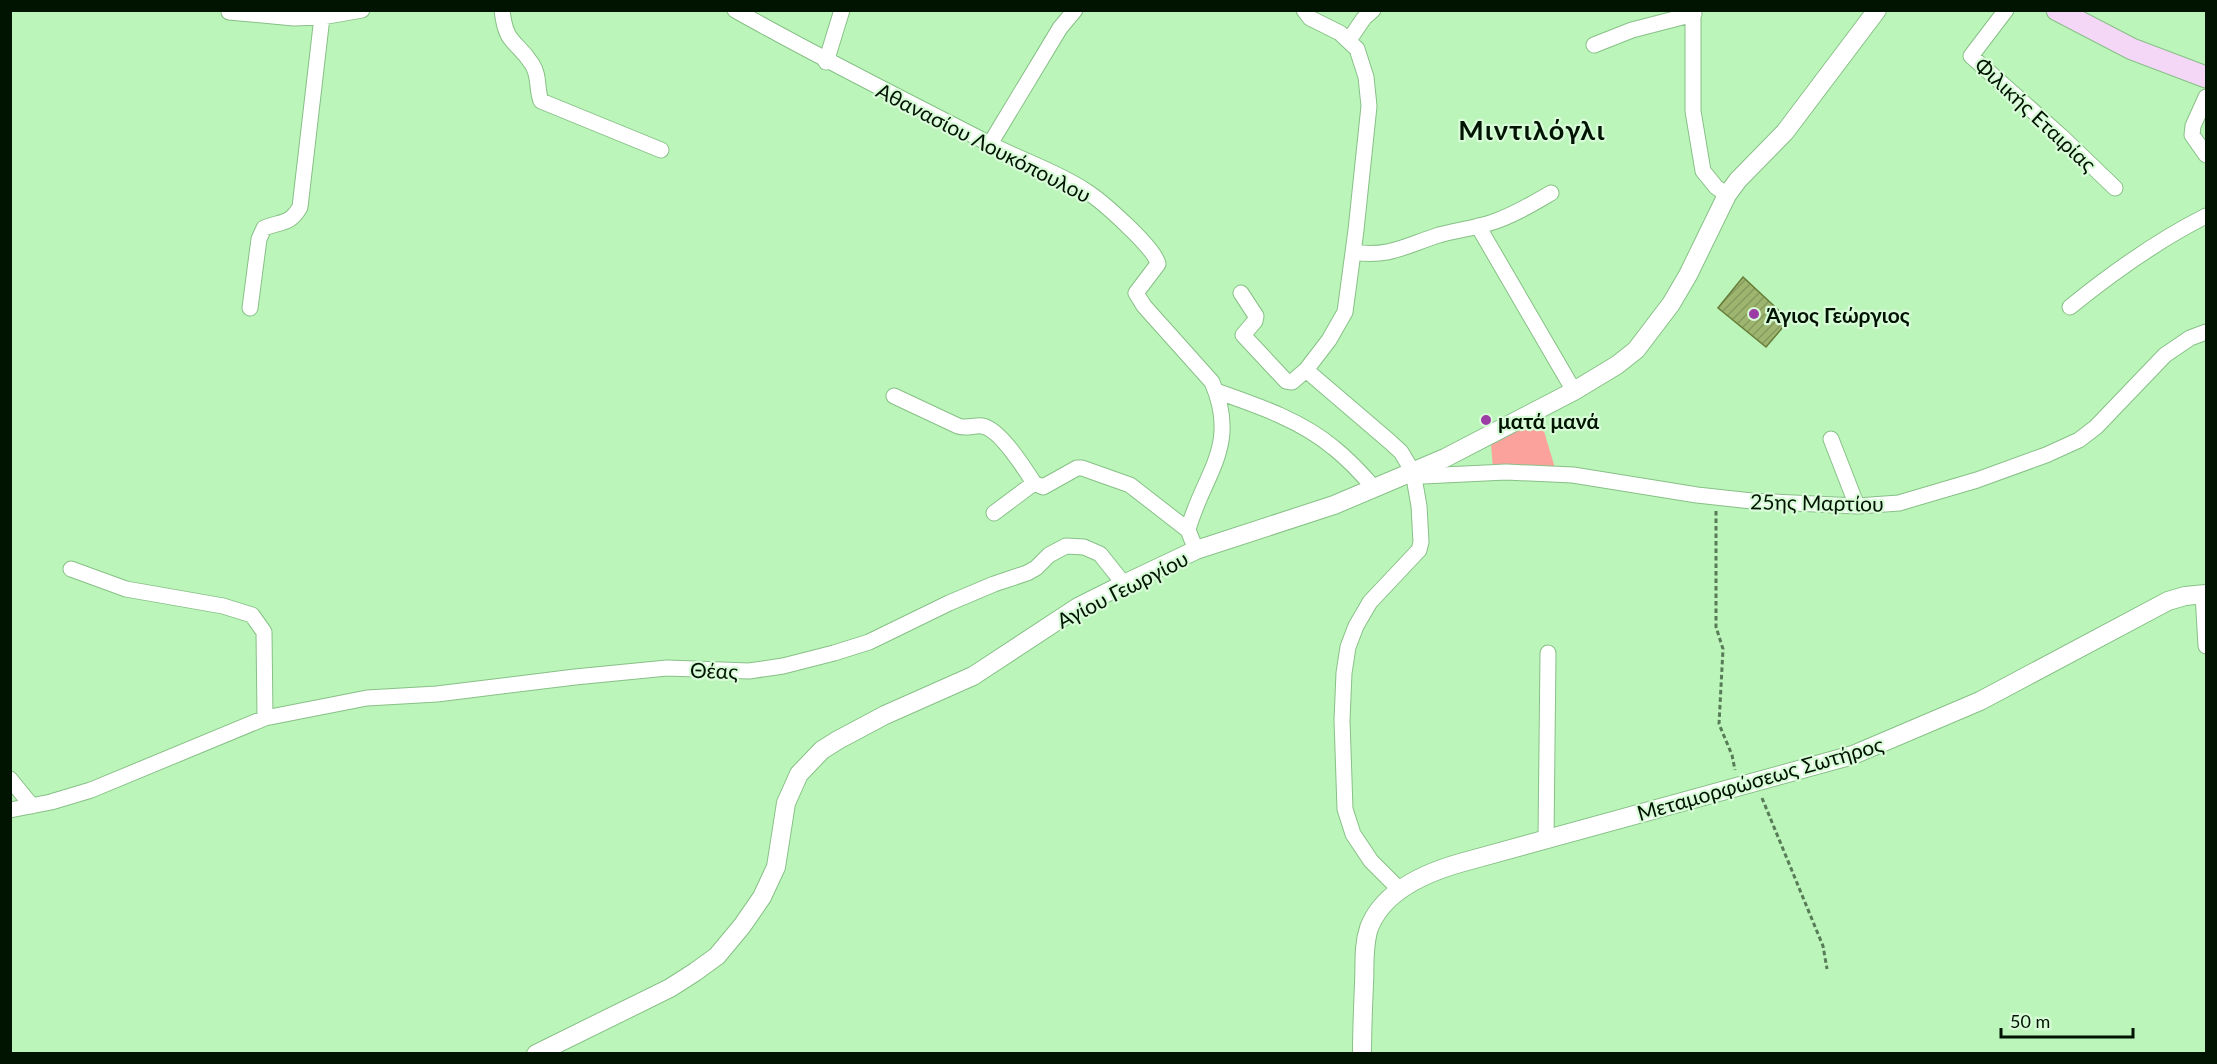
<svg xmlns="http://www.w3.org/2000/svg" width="2217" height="1064" font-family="Lato,sans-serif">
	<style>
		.park { fill: #faa29b }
		.building { fill: url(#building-hatch); stroke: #667c37; stroke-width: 1.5 }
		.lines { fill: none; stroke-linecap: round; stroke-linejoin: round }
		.minor-casing { stroke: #88c087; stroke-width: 17 }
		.tertiary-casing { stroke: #88c087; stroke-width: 20 }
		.secondary-casing { stroke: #88c087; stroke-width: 23 }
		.path { stroke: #577c57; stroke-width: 3; stroke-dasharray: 4.5 3; stroke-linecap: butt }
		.minor { stroke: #fff; stroke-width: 15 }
		.tertiary { stroke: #fff; stroke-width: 18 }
		.secondary { stroke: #f4d6f7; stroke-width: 21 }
		.poi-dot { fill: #9c3ca5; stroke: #d9fcd8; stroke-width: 2 }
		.labels { text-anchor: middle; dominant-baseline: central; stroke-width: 4.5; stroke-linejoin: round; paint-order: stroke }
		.street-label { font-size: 21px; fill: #011402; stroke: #d9fcd8 }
		.poi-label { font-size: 21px; font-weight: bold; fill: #011402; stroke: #d9fcd8; text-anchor: start }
		.district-label { font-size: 27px; font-weight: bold; letter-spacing: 1.5px; fill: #011402; stroke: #d9fcd8 }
	</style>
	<defs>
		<pattern id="building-hatch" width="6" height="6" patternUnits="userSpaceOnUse" patternTransform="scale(1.5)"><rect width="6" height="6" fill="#9db56e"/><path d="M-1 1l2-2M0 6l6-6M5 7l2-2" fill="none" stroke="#859b5e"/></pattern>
	</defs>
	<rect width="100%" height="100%" fill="#bbf5ba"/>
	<!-- park -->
	<path class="park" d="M1540,418L1555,468L1493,469L1491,444Z"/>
	<!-- building -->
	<path class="building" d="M1743,277L1789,320L1766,347L1718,308Z"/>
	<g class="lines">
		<defs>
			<path id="minor" d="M502,10C506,46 516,39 532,64C540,76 536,88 541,101L661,150
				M735,10C818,57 903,99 988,143C1020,160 1056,171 1086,191C1102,201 1155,248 1158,264L1136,293L1144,306L1212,382C1240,447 1203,474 1188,530L1196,550
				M1304,10L1310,18L1340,33L1357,49L1366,77L1369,106L1356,230L1345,312L1329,340L1306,370
				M1693,10V111L1703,171L1716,187L1727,195
				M2006,10L1971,56L2061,136L2115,188
				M229,12L294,18L322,17L362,10
				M1349,40L1364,18L1373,10
				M1594,45L1632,30L1694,14
				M826,62L842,10
				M2206,97L2193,126L2192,135L2206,155
				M990,144L1060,28L1075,10
				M1478,226L1574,391
				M1354,252C1388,258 1407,245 1439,235C1457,230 1476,228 1493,222C1514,215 1532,204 1551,193
				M1241,293L1256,316L1255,321L1243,335L1286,381L1292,382L1306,370L1389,441L1401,452L1413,472L1419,506L1421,542L1419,550L1370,602L1356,626L1348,647L1344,673L1342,720L1345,809L1353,834L1371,861L1400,890
				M2070,307C2112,273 2158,240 2206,216
				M250,308L259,239L264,228C281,221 290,225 300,207L322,17
				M1216,391C1256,405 1301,420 1334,448C1349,460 1362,474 1374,488
				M894,396L958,426C966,429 974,425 982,426C999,428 1025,469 1034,483
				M1831,439L1857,506
				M1413,472L1423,476L1506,472L1573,475L1697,495L1752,501L1857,506L1899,503L1977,480L2046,455L2079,440L2096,427L2165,355L2190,338L2206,332
				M994,513L1034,483L1043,487L1077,468H1082L1130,485L1188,530
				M71,569L126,589L223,606L252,615L264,632L265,718
				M2203,594L2206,646
				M10,779L32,806
				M10,810L51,802L91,790L265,718L367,698L437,694L575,677L667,668L749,671L783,666L834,653L869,642L949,603L994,584L1027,573L1036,568L1049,555L1066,546L1084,547L1100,554L1124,584
				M1546,838L1548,653"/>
			<path id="tertiary" d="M536,1054L670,988L695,972L717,956L742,926L762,897L776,867L786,803L799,774L822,750L838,740L885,715L973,676L1078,607L1124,584L1196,550L1334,505L1445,458L1574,391L1617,365L1636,350L1671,304L1688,275L1727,195L1738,180L1785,132L1877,10
				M1362,1054C1362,1030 1363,1007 1364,984C1365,965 1363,946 1369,928C1383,891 1425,873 1460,863L1853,755L1980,701L2168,601L2185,596L2206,594"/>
			<path id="secondary" d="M2057,10L2132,49L2206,77"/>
		</defs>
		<!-- minor casing -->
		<use href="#minor" class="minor-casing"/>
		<!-- tertiary casing -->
		<use href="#tertiary" class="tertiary-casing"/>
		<!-- secondary casing -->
		<use href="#secondary" class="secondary-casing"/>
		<!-- path -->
		<path class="path" d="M1716,511V627L1723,649L1719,724L1732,755L1735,770
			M1762,798L1823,946L1827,969"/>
		<!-- minor -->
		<use href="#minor" class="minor"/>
		<!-- tertiary -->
		<use href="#tertiary" class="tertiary"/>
		<!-- secondary -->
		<use href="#secondary" class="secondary"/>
	</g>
	<!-- markers -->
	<g class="poi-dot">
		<circle cx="1754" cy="314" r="6"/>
		<circle cx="1486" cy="420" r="6"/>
	</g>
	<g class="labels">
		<!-- street labels -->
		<g class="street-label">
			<text transform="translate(2036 114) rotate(43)">Φιλικής Εταιρίας</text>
			<text transform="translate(984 142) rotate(27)">Αθανασίου Λουκόπουλου</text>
			<text transform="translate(1817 502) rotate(1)">25ης Μαρτίου</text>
			<text transform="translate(1122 589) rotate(-27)">Αγίου Γεωργίου</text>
			<text transform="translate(714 670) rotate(2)">Θέας</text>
			<text transform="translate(1760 778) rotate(-16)">Μεταμορφώσεως Σωτήρος</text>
		</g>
		<!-- poi labels -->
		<g class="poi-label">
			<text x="1766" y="314">Άγιος Γεώργιος</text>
			<text x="1498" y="420">ματά μανά</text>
		</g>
		<!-- district labels -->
		<g class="district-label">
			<text x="1532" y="129">Μιντιλόγλι</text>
		</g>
	</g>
	<!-- border -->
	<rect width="2217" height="1064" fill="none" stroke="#011402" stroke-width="24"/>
	<!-- scale -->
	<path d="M2001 1028v9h132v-9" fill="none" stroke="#011402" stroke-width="3"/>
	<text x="2010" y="1028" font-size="18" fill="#011402" stroke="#d9fcd8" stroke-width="4.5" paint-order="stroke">50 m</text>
</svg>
